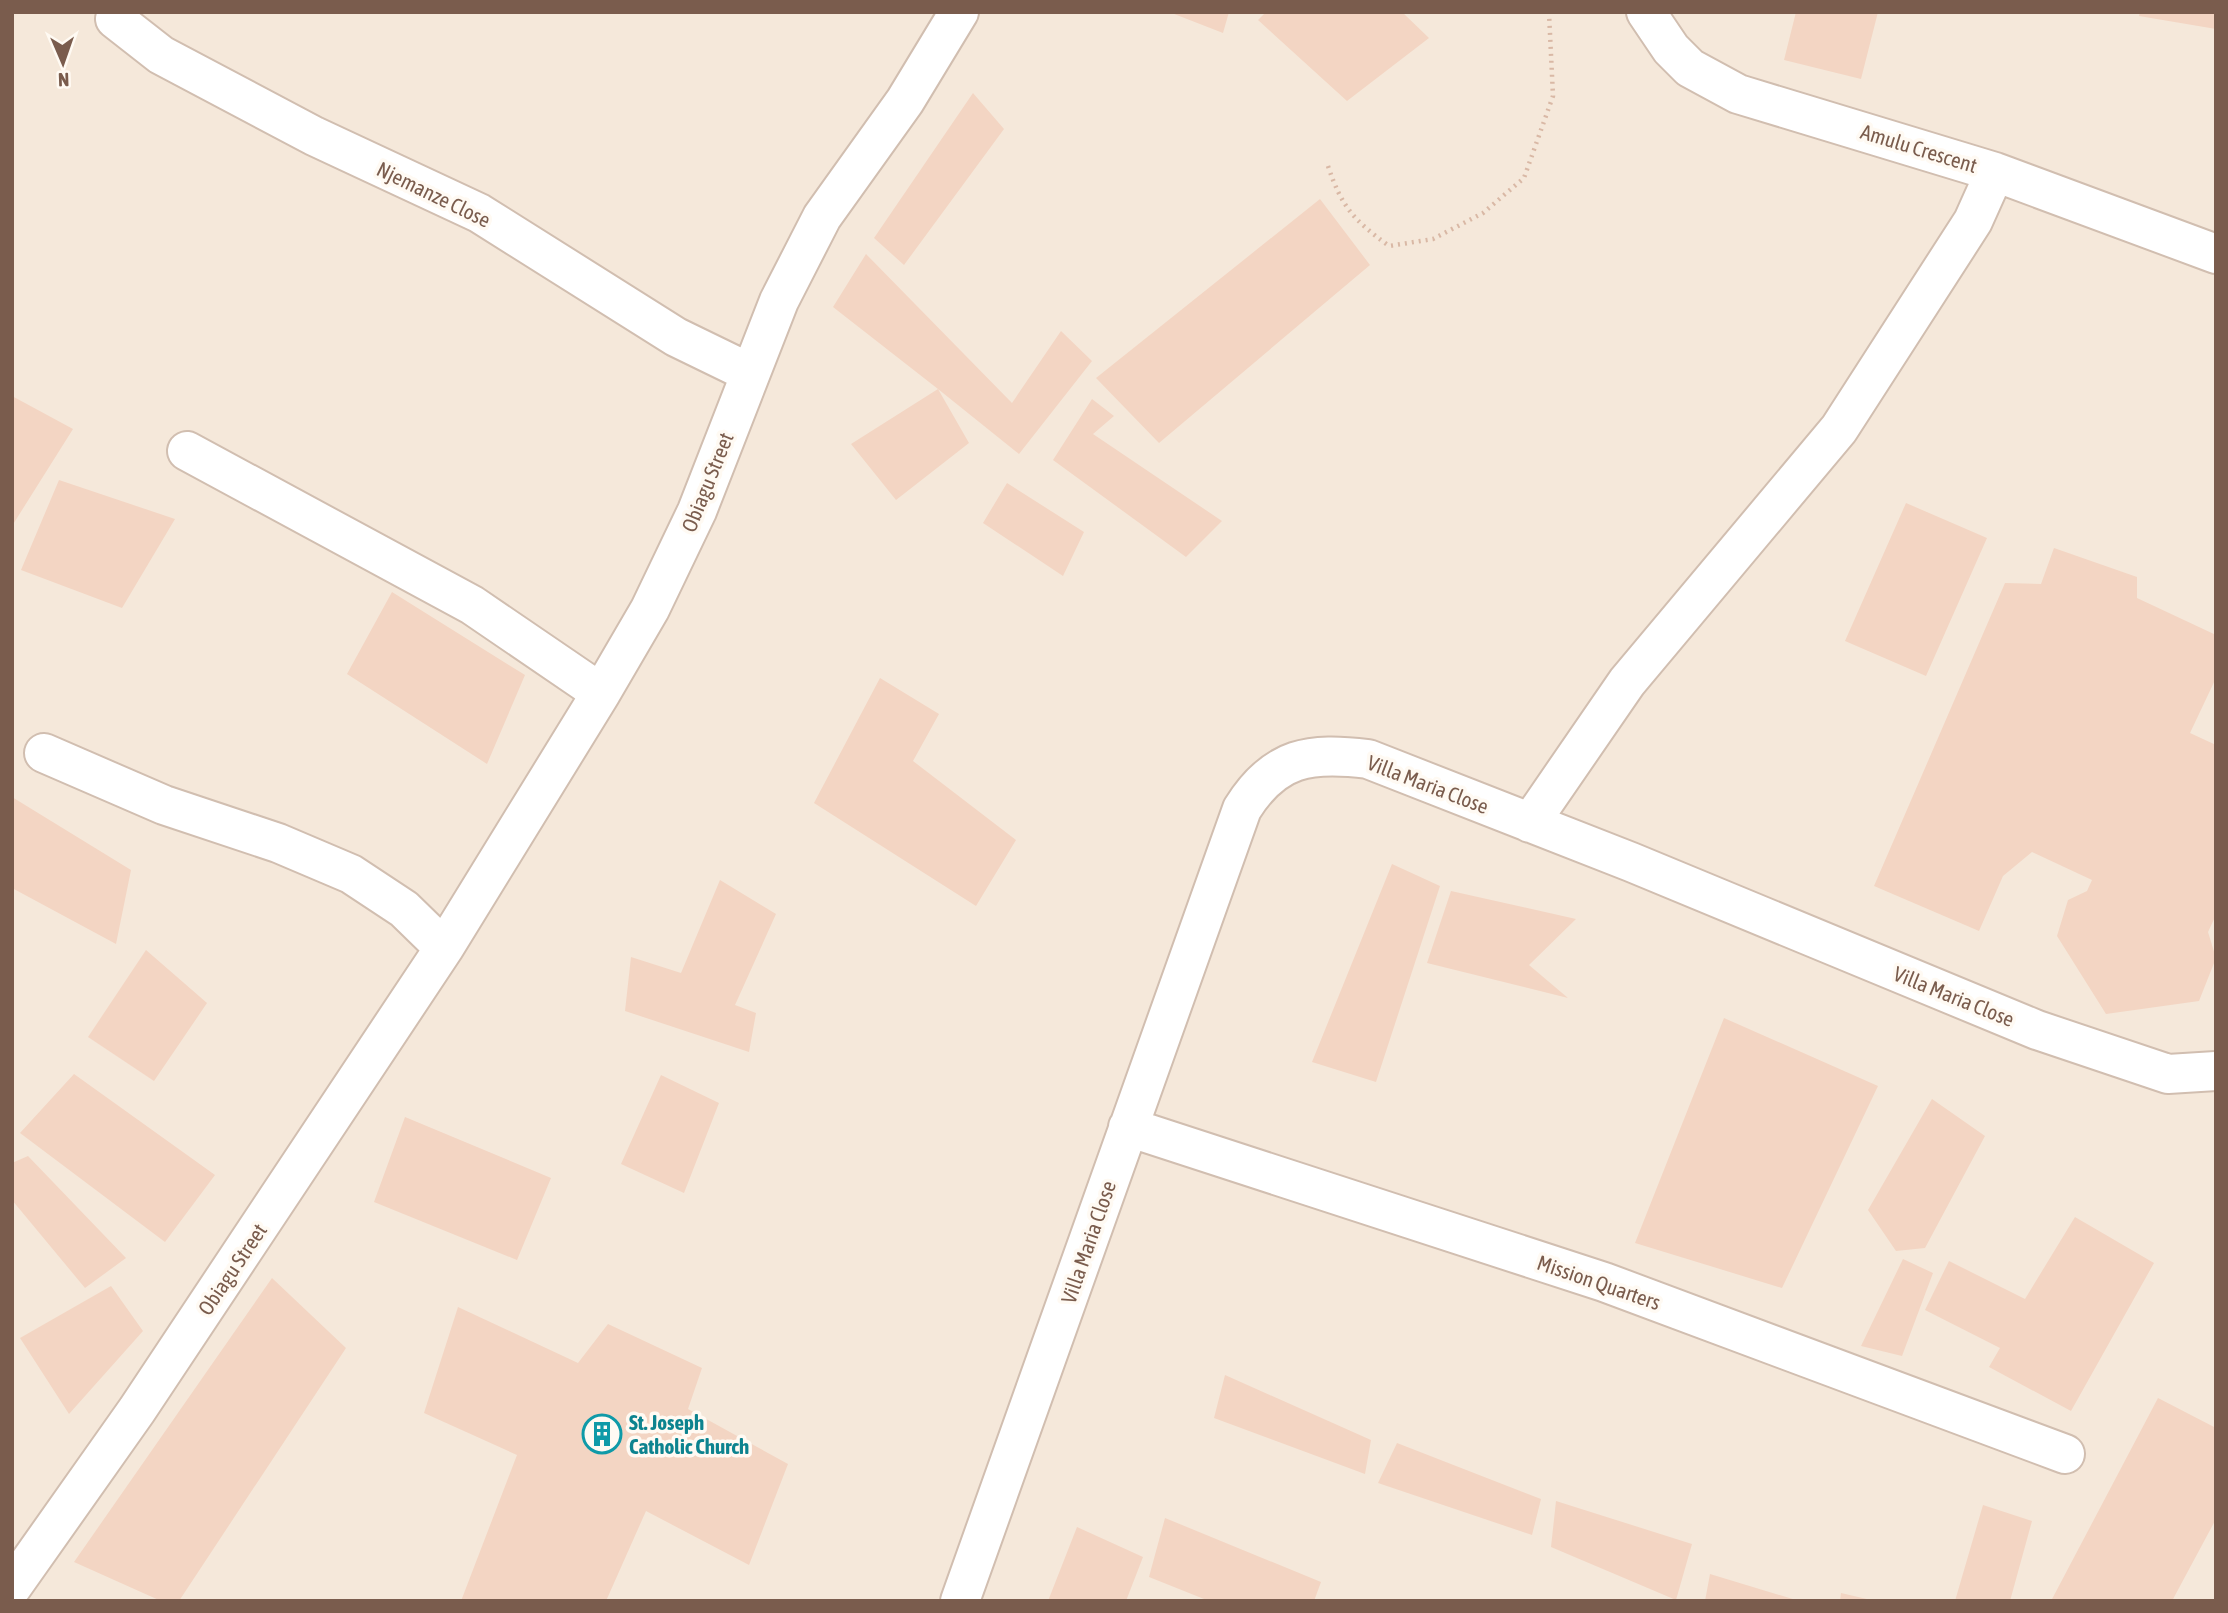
<svg xmlns="http://www.w3.org/2000/svg" width="2228" height="1613" font-family="'Asap Condensed',sans-serif">
	<style>
		.residential { fill: #f5e8da }
		.building { fill: #f3d5c3 }
		.lines { fill: none; stroke-linecap: round; stroke-linejoin: round }
		.minor-casing { stroke: #d1beb0; stroke-width: 42 }
		.path { stroke: #d9b8a5; stroke-width: 4.5; stroke-dasharray: 2 5; stroke-linecap: butt }
		.minor { stroke: #fff; stroke-width: 38 }
		.labels { text-anchor: middle; dominant-baseline: central; stroke-width: 7; stroke-linejoin: round; paint-order: stroke }
		.street-label { font-size: 21px; fill: #7a5c4d; stroke: #fffaf3 }
		.culture-label { font-size: 21px; font-weight: bold; fill: #0d838f; stroke: #fffaf3; text-anchor: start }
	</style>
	<rect width="100%" height="100%" fill="#fdf6ec"/>
	<!-- residential -->
	<path class="residential" d="M12,12H2216V1601H12Z"/>
	<!-- building -->
	<path class="building" d="M1169,12H1229L1223,33Z
		M1266,12H1402L1429,38L1347,101L1258,20Z
		M1796,12H1878L1861,79L1784,60Z
		M2140,12H2216V29L2139,16Z
		M973,93L1004,129L904,265L874,238Z
		M1320,199L1370,265L1159,443L1096,378Z
		M866,254L1012,403L1061,331L1092,361L1019,454L938,389L969,443L896,500L851,444L938,389L833,307Z
		M12,396L73,429L12,526Z
		M1092,399L1114,416L1093,434L1222,521L1186,557L1053,460Z
		M59,480L175,519L122,608L21,570Z
		M1007,483L1084,532L1063,576L983,523Z
		M1906,503L1987,538L1926,676L1845,641Z
		M2054,548L2137,577V598L2216,635V678L2190,733L2216,745V915L2208,932L2216,958L2199,1001L2106,1014L2057,936L2068,900L2087,891L2092,880L2032,852L2003,876L1979,931L1874,886L2005,583L2041,584Z
		M392,592L525,675L487,764L347,674Z
		M880,678L939,714L913,761L1016,840L976,906L814,803Z
		M12,797L131,870L116,944L12,888Z
		M1392,864L1440,886L1376,1082L1312,1062Z
		M720,880L776,914L735,1005L756,1013L749,1052L625,1011L631,957L681,973Z
		M1451,891L1576,919L1529,965L1568,998L1427,963Z
		M146,950L207,1003L154,1081L88,1037Z
		M1724,1018L1878,1086L1782,1288L1635,1243Z
		M74,1074L215,1175L165,1242L20,1133Z
		M661,1075L719,1103L684,1193L621,1164Z
		M1932,1099L1985,1136L1925,1248L1896,1251L1868,1210Z
		M405,1117L551,1178L517,1260L374,1202Z
		M28,1156L126,1258L85,1288L12,1200V1163Z
		M2075,1217L2154,1263L2071,1411L1989,1367L2000,1348L1925,1310L1949,1261L2025,1299Z
		M1903,1259L1933,1273L1902,1356L1861,1346Z
		M272,1278L346,1348L179,1601H161L74,1562Z
		M111,1286L143,1331L69,1414L20,1338Z
		M458,1307L578,1363L608,1324L702,1368L688,1409L788,1464L749,1565L646,1511L606,1601H461L517,1455L424,1413Z
		M1225,1375L1371,1440L1365,1474L1214,1418Z
		M2158,1398L2216,1428V1519L2172,1601H2051Z
		M1397,1443L1541,1499L1532,1535L1378,1483Z
		M1556,1501L1692,1544L1676,1600L1551,1547Z
		M1983,1505L2032,1521L2010,1601H1955Z
		M1165,1518L1321,1582L1314,1601H1209L1149,1577Z
		M1077,1527L1143,1557L1126,1601H1048Z
		M1710,1574L1796,1600V1601H1705Z
		M1841,1593L1871,1600V1601H1840Z"/>
	<g class="lines">
		<defs>
			<path id="minor" d="M1646,12L1671,49L1690,68L1738,94L1995,172L2216,254
				M115,19L161,55L314,136L479,213L676,337L750,373
				M187,451L472,605L601,693
				M44,753L164,805L278,843L351,874L404,909L444,948
				M1530,823L1627,682L1839,429L1973,221L1995,172
				M1128,1127L1604,1282L2065,1454
				M12,1587L137,1410L444,948L601,693L650,609L697,511L779,301L822,217L905,101L959,12
				M960,1601L1242,809C1275,756 1310,752 1368,759L1631,862L2037,1030L2168,1074L2216,1071"/>
		</defs>
		<!-- minor casing -->
		<use href="#minor" class="minor-casing"/>
		<!-- path -->
		<path class="path" d="M1328,166C1342,208 1354,220 1389,246L1433,239L1483,213L1524,178L1553,96L1549,13"/>
		<!-- minor -->
		<use href="#minor" class="minor"/>
	</g>
	<!-- icons -->
	<defs>
		<symbol id="building-ring" viewBox="-11 -11 22 22"><circle r="9.5" fill="#fffaf3" stroke="#0f9aa8" stroke-width="1.5"/><path d="M-4-6H4V6H1V3H-1V6H-4ZM-2.5-4.3h1.7v1.8h-1.7ZM.8-4.3h1.7v1.8H.8ZM-2.5-1h1.7V.8h-1.7ZM.8-1h1.7V.8H.8Z" fill="#0f9aa8"/></symbol>
	</defs>
	<g fill-rule="evenodd">
		<use href="#building-ring" x="580" y="1412" width="44" height="44"/>
	</g>
	<g class="labels">
		<!-- street labels -->
		<g class="street-label">
			<text transform="translate(1919 148) rotate(17)">Amulu Crescent</text>
			<text transform="translate(434 194) rotate(26)">Njemanze Close</text>
			<text transform="translate(707 482) rotate(-68)">Obiagu Street</text>
			<text transform="translate(1428 784) rotate(21)">Villa Maria Close</text>
			<text transform="translate(1954 996) rotate(22)">Villa Maria Close</text>
			<text transform="translate(1088 1242) rotate(-71)">Villa Maria Close</text>
			<text transform="translate(232 1269) rotate(-56)">Obiagu Street</text>
			<text transform="translate(1599 1282) rotate(19)">Mission Quarters</text>
		</g>
		<!-- culture labels -->
		<g class="culture-label">
			<text x="629" y="1422">St. Joseph<tspan x="629" dy="24">Catholic Church</tspan></text>
		</g>
	</g>
	<!-- border -->
	<rect width="2228" height="1613" fill="none" stroke="#7a5c4d" stroke-width="28"/>
	<!-- north arrow -->
	<g transform="translate(63 63) rotate(178)" stroke="#fffaf3" stroke-width="5" paint-order="stroke">
	<path d="M0-5L12 26L0 18L-12 26Z" fill="#7a5c4d"/>
	<text y="-10" font-size="19" font-weight="bold" text-anchor="middle" fill="#7a5c4d">N</text>
	</g>
</svg>
